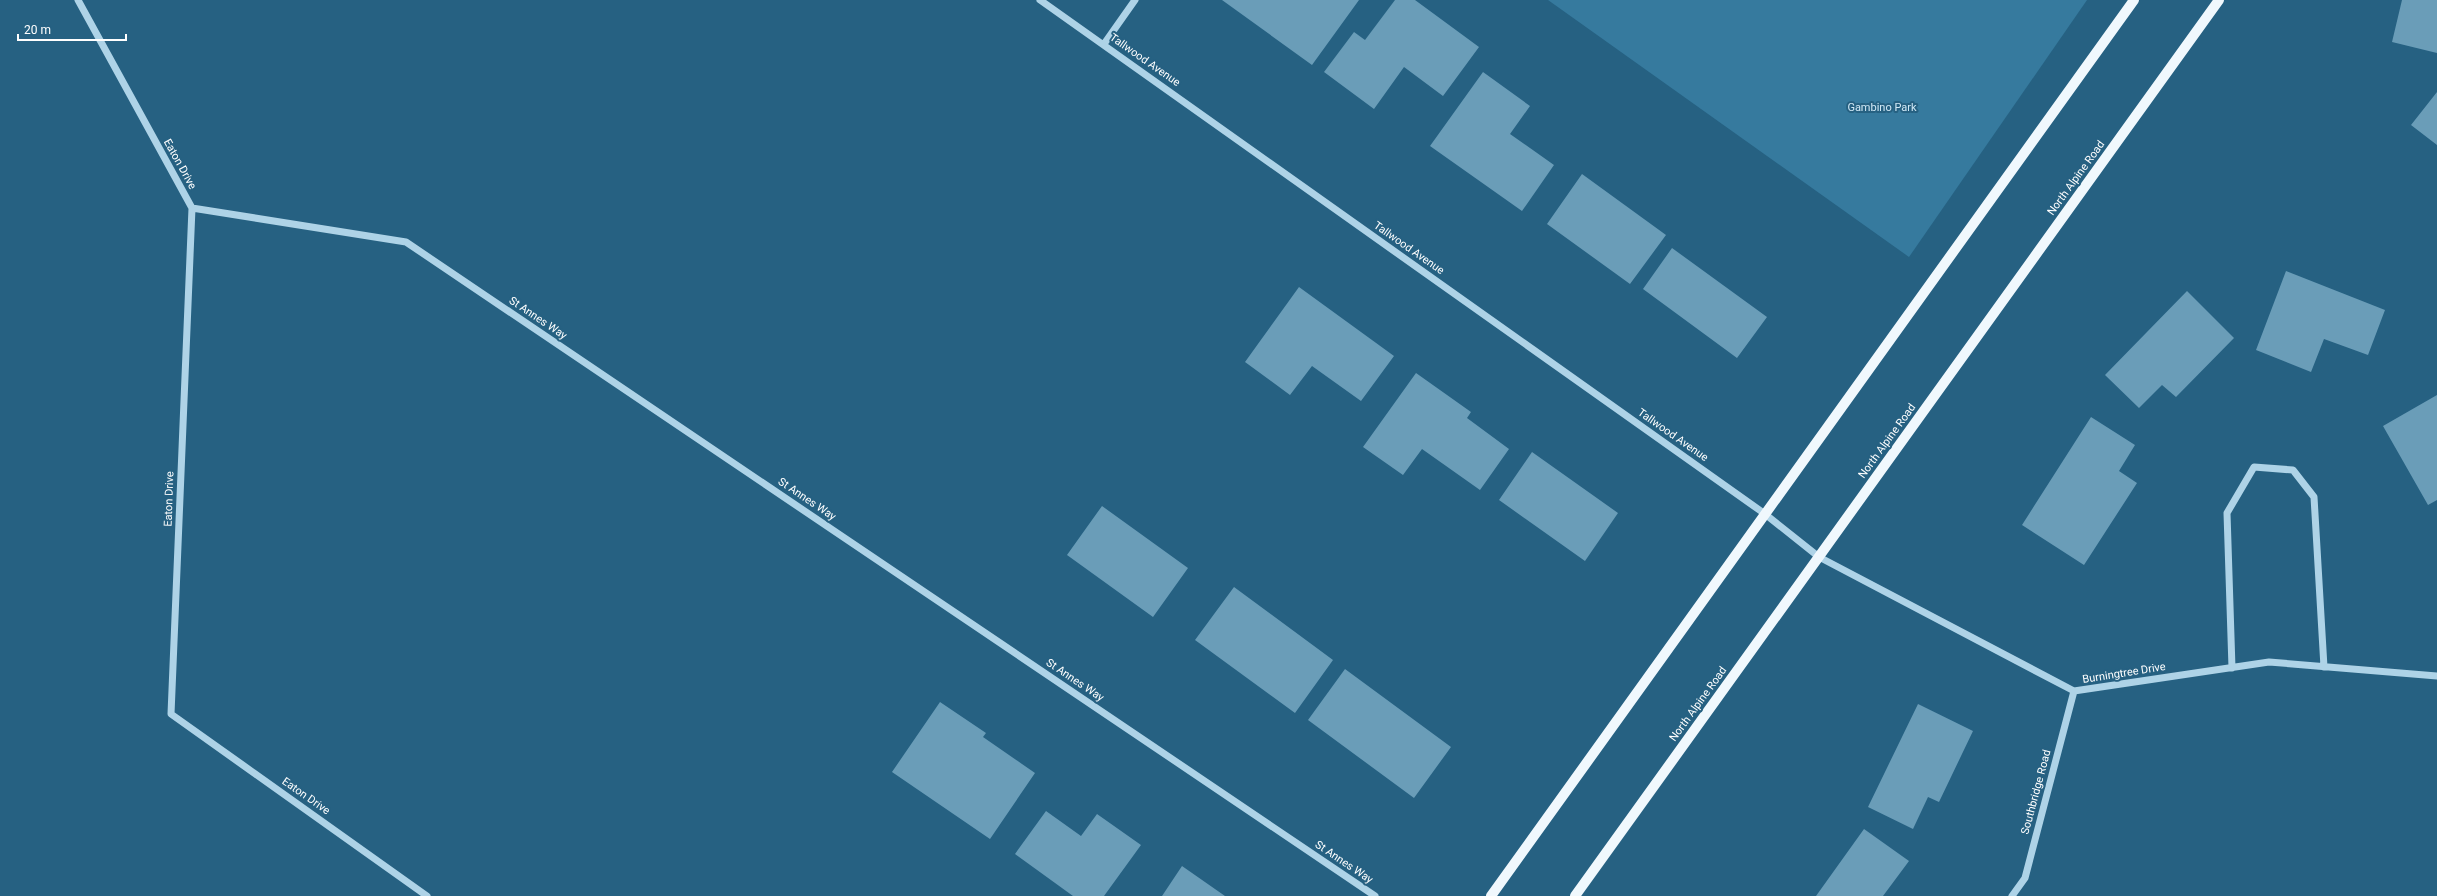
<svg xmlns="http://www.w3.org/2000/svg" width="2437" height="896" font-family="Roboto,sans-serif">
	<style>
		.green { fill: #367a9e }
		.building { fill: #6a9db8 }
		.lines { fill: none; stroke-linecap: round; stroke-linejoin: round }
		.minor { stroke: #aed3e7; stroke-width: 7 }
		.major { stroke: #f0f8fd; stroke-width: 10 }
		.labels { text-anchor: middle; dominant-baseline: central; stroke-width: 4; stroke-linejoin: round; paint-order: stroke }
		.street-label { font-size: 11px; fill: #fff; stroke: #266182 }
		.park-label { font-size: 11px; fill: #d1e9f6; stroke: #266182 }
	</style>
	<rect width="100%" height="100%" fill="#266182"/>
	<!-- green -->
	<path class="green" d="M1548,0H2087L1909,257Z"/>
	<!-- building -->
	<path class="building" d="M1222,0H1359L1312,65Z
		M1395,0H1415L1479,47L1443,96L1404,67L1374,109L1324,72L1354,32L1365,40Z
		M2402,0H2437V53L2392,42Z
		M1483,72L1530,106L1510,134L1554,165L1522,211L1430,146Z
		M2437,92V145L2411,125Z
		M1582,174L1666,235L1630,284L1547,224Z
		M1672,248L1767,317L1737,358L1643,289Z
		M2286,271L2385,310L2368,355L2324,339L2311,372L2256,350Z
		M1299,287L1394,356L1361,401L1312,366L1290,395L1245,362Z
		M2187,291L2234,338L2176,397L2162,385L2139,408L2105,375Z
		M1416,373L1471,412L1467,418L1509,449L1480,490L1422,449L1403,475L1363,447Z
		M2437,395V500L2428,505L2383,426Z
		M2091,417L2135,445L2119,471L2137,483L2084,565L2022,525Z
		M1532,452L1618,513L1585,561L1499,500Z
		M1102,506L1188,568L1153,617L1067,555Z
		M1234,587L1333,660L1295,713L1195,640Z
		M1345,669L1451,747L1414,798L1308,720Z
		M940,702L986,733L983,737L1035,773L990,839L892,772Z
		M1918,704L1973,731L1939,802L1928,797L1913,829L1868,807Z
		M1046,811L1081,836L1097,814L1141,845L1104,896H1073L1015,854Z
		M1864,829L1909,861L1883,896H1816Z
		M1182,866L1225,896H1162Z"/>
	<g class="lines">
		<!-- minor -->
		<path class="minor" d="M78,0L192,208L171,714L427,896
			M1040,0L1765,514L1819,557L2074,691L2269,662L2437,676
			M1104,44L1135,0
			M192,208L406,242L1375,896
			M2232,668L2227,513L2254,467L2293,470L2314,497L2324,667
			M2012,896L2025,878L2074,691"/>
		<!-- major -->
		<path class="major" d="M1491,896L2134,0
			M1575,896L2219,0"/>
	</g>
	<g class="labels">
		<!-- street labels -->
		<g class="street-label">
			<text transform="translate(1145 60) rotate(35)">Tallwood Avenue</text>
			<text transform="translate(180 164) rotate(61)">Eaton Drive</text>
			<text transform="translate(2076 178) rotate(-54)">North Alpine Road</text>
			<text transform="translate(1409 248) rotate(35)">Tallwood Avenue</text>
			<text transform="translate(538 318) rotate(34)">St Annes Way</text>
			<text transform="translate(1673 435) rotate(35)">Tallwood Avenue</text>
			<text transform="translate(1887 441) rotate(-54)">North Alpine Road</text>
			<text transform="translate(169 499) rotate(-88)">Eaton Drive</text>
			<text transform="translate(807 499) rotate(34)">St Annes Way</text>
			<text transform="translate(2124 673) rotate(-9)">Burningtree Drive</text>
			<text transform="translate(1075 680) rotate(34)">St Annes Way</text>
			<text transform="translate(1698 704) rotate(-54)">North Alpine Road</text>
			<text transform="translate(2036 792) rotate(-75)">Southbridge Road</text>
			<text transform="translate(306 796) rotate(35)">Eaton Drive</text>
			<text transform="translate(1344 862) rotate(34)">St Annes Way</text>
		</g>
		<!-- park labels -->
		<g class="park-label">
			<text x="1882" y="107">Gambino Park</text>
		</g>
	</g>
	<!-- scale -->
	<path d="M18 34v6h108v-6" fill="none" stroke="#ffffff" stroke-width="2"/>
	<text x="24" y="34" font-size="12" fill="#ffffff" stroke="#266182" stroke-width="3" paint-order="stroke">20 m</text>
</svg>
